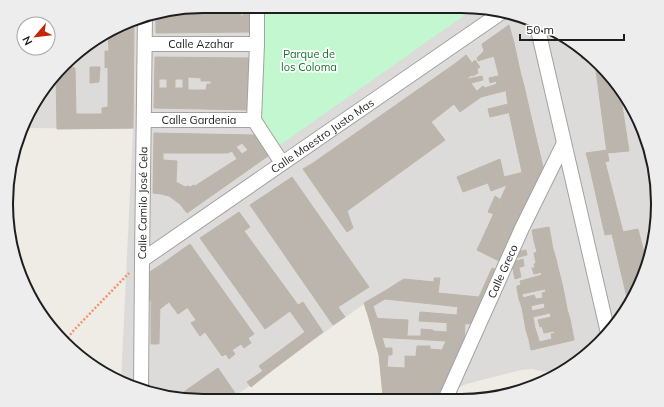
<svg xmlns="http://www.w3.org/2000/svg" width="664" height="407" font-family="Mulish,sans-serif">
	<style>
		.residential { fill: #dcdbda }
		.park { fill: #c2f7cf }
		.building { fill: #bbb5ad; stroke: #bfb5a7; fill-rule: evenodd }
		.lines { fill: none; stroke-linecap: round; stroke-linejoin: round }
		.street-casing { stroke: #a2a2a2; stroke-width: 16 }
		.path { stroke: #f4926f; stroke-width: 2.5; stroke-dasharray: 2 2; stroke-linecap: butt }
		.street { stroke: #fff; stroke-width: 14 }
		.labels { text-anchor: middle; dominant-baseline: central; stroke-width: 3.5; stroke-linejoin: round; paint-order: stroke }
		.street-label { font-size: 11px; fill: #1e1e1e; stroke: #fff }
		.park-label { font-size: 11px; fill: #107729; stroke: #fff }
		.rim { fill: none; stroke: #1e1e1e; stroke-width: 2 }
	</style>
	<rect width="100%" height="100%" fill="#eeece4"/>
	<!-- residential -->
	<path class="residential" d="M204,6L486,8L536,21L581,47L632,105L656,178L651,255L617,324L591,352L552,378L547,372L532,369L521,370L466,384L439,398L438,400H383L379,356L364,304L230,400L178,399L128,386L121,382L133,129L23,128L47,83L94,39L140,16Z"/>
	<!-- park -->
	<path class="park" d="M256,6L475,8L273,150L254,120Z"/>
	<!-- building -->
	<path class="building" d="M244,6H251V32L156,33V14L177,10L184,11V9L189,8V13H241V16H243Z
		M123,25H134L133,128L57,129L56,74L67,64V67L75,68L76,114H102V108L108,107V67L105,68V51H109L108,32Z
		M509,25L514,43L484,51L482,44Z
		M514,43L520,71L499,76L494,56L478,61L477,58L484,51Z
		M583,49L590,57L582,59L579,50Z
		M466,55L472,63L475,60L480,67L477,69L474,66L465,75L456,63Z
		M155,57L250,58V110L154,108ZM188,77L201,78V81H211V84H207L206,90H188ZM159,79H167V88H159ZM175,79H183V88H175Z
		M456,63L481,97L460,112L454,104L431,122L445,140L347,211L313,163Z
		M595,63L620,92L629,151L607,153Z
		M474,66L477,69L478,73L473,76L472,75L467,78L465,75Z
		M90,67H100L99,82L90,83Z
		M520,71L524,86L481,97L477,91L483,86L485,88L497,84L496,81L490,83L489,78Z
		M482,76L483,80L471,83L468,79Z
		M524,86L529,108L490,117L488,109L508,104L506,91Z
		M529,108L543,167L522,172L509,112Z
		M154,133L254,135L268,156L187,213L180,204L169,196L161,194L153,193ZM242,143L248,150L242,154L236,147ZM232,151L237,159L195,186L194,185L190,187L188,186L185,187L176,182L177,161L163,160V153H228Z
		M642,136L649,156L645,157Z
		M607,150L609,161L589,164L586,153Z
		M500,159L504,177L463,192L457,177Z
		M605,162L623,232L605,235L589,164Z
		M313,163L347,211L353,228L347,232L303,169Z
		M543,167L501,262L477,250L507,185L491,191L488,183L504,177Z
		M292,177L369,287L338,307L345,317L333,325L250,205Z
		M495,196L501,200L494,214L488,212Z
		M239,212L250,227L244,231L298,305L303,302L323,332L266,375L259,366L305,332L290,311L265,329L200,238Z
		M549,227L551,238L534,241L532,230Z
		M638,229L647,264L628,302L612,234Z
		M551,238L553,249L537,252L534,241Z
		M190,244L254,334L248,338L251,343L244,348L241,344L232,350L235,354L229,359L226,354L222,356L205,332L200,336L191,323L196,320L159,266Z
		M553,249L556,259L536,263L534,253Z
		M526,250L527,255L515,258L517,252Z
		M523,259L524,266L513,269L512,267L513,262Z
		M556,259L558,268L534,274L532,268H535L534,264Z
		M159,266L188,307L178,314L169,302L160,309V301L147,300L148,273Z
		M492,268L497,270L479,309L385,299L383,292L404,279L434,282V278H440L438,293L479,297Z
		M519,268L521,277L515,279L513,269Z
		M558,268L561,279L517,289V286L521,285L520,281L542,275L541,273Z
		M561,279L563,288L546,292L545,289L522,294L523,298L519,299L517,289Z
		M563,288L565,298L522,308L519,299L534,295L536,299L543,298L542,293Z
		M383,292L385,299L373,306L377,318H369L364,303Z
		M565,298L567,309L524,319L522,308L531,306L532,311L545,308L544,303Z
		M151,300L160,301L159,344H151Z
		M458,307L479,309L472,324L419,321L420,312L457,315Z
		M567,309L570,319L540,327L538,320L551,317L550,313Z
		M533,317L535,328L526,330L524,319Z
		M369,318L408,320L407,336H421V329L433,330L432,331L447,332V323L465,324L464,342L374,337Z
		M570,319L572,329L555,333L554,331L544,333L542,326Z
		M535,328L538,337L529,340L526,330Z
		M572,329L574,340L531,350L529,340L538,337L539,342L552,339L551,334Z
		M374,337H382L385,348H392V355H379Z
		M446,341L464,342L457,358L416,356L417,346H430V349L442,350Z
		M379,355H388L387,367L405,368V356L457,358L448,378L381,375Z
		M218,368L237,396L233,400L178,399L175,398Z
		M263,371L266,375L251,387L247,382Z
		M381,375L448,378L439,398L383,396Z"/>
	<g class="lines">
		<defs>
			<g id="street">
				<path d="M257,6V44L254,120L282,163"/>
				<path d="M536,21L608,333"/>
				<path id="s1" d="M145,44H257"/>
				<path id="s2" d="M144,120H254"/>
				<path id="s3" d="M142,260L502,12"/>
				<path id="s4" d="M141,390L142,260L145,16"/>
				<path id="s5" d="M445,400L522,228L564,143"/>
			</g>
		</defs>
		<!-- street casing -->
		<use href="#street" class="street-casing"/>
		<!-- path -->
		<path class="path" d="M65,341L74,330L129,273"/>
		<!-- street -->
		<use href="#street" class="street"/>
	</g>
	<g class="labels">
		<!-- street labels -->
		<g class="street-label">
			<text stroke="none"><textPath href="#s1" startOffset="56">Calle Azahar</textPath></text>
			<text stroke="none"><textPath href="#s2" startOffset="55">Calle Gardenia</textPath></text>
			<text stroke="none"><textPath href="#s3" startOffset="219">Calle Maestro Justo Mas</textPath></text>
			<text stroke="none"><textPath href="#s4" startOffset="187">Calle Camilo José Cela</textPath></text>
			<text stroke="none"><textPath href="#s5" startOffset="141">Calle Greco</textPath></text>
		</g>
		<!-- park labels -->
		<g class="park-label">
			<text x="309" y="54">Parque de<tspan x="309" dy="13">los Coloma</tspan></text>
		</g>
	</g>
	<!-- crop -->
	<path d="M0 0H664V407H0ZM203 13H461A190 190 0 0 1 651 203V204A190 190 0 0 1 461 394H203A190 190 0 0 1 13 204V203A190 190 0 0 1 203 13Z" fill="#ededed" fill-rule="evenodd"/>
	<path class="rim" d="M203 13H461A190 190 0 0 1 651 203V204A190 190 0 0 1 461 394H203A190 190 0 0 1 13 204V203A190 190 0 0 1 203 13Z"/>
	<!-- north arrow -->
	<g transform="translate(36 36) rotate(242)"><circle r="19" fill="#ffffff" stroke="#a5a5a5"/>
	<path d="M0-3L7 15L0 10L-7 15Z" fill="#c32608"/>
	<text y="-6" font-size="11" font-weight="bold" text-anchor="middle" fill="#1e1e1e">N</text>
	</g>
	<!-- scale -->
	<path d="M520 34v6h104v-6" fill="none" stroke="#1e1e1e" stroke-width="2"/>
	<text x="526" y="34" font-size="12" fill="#1e1e1e" stroke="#ffffff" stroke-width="3" paint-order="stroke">50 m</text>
</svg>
